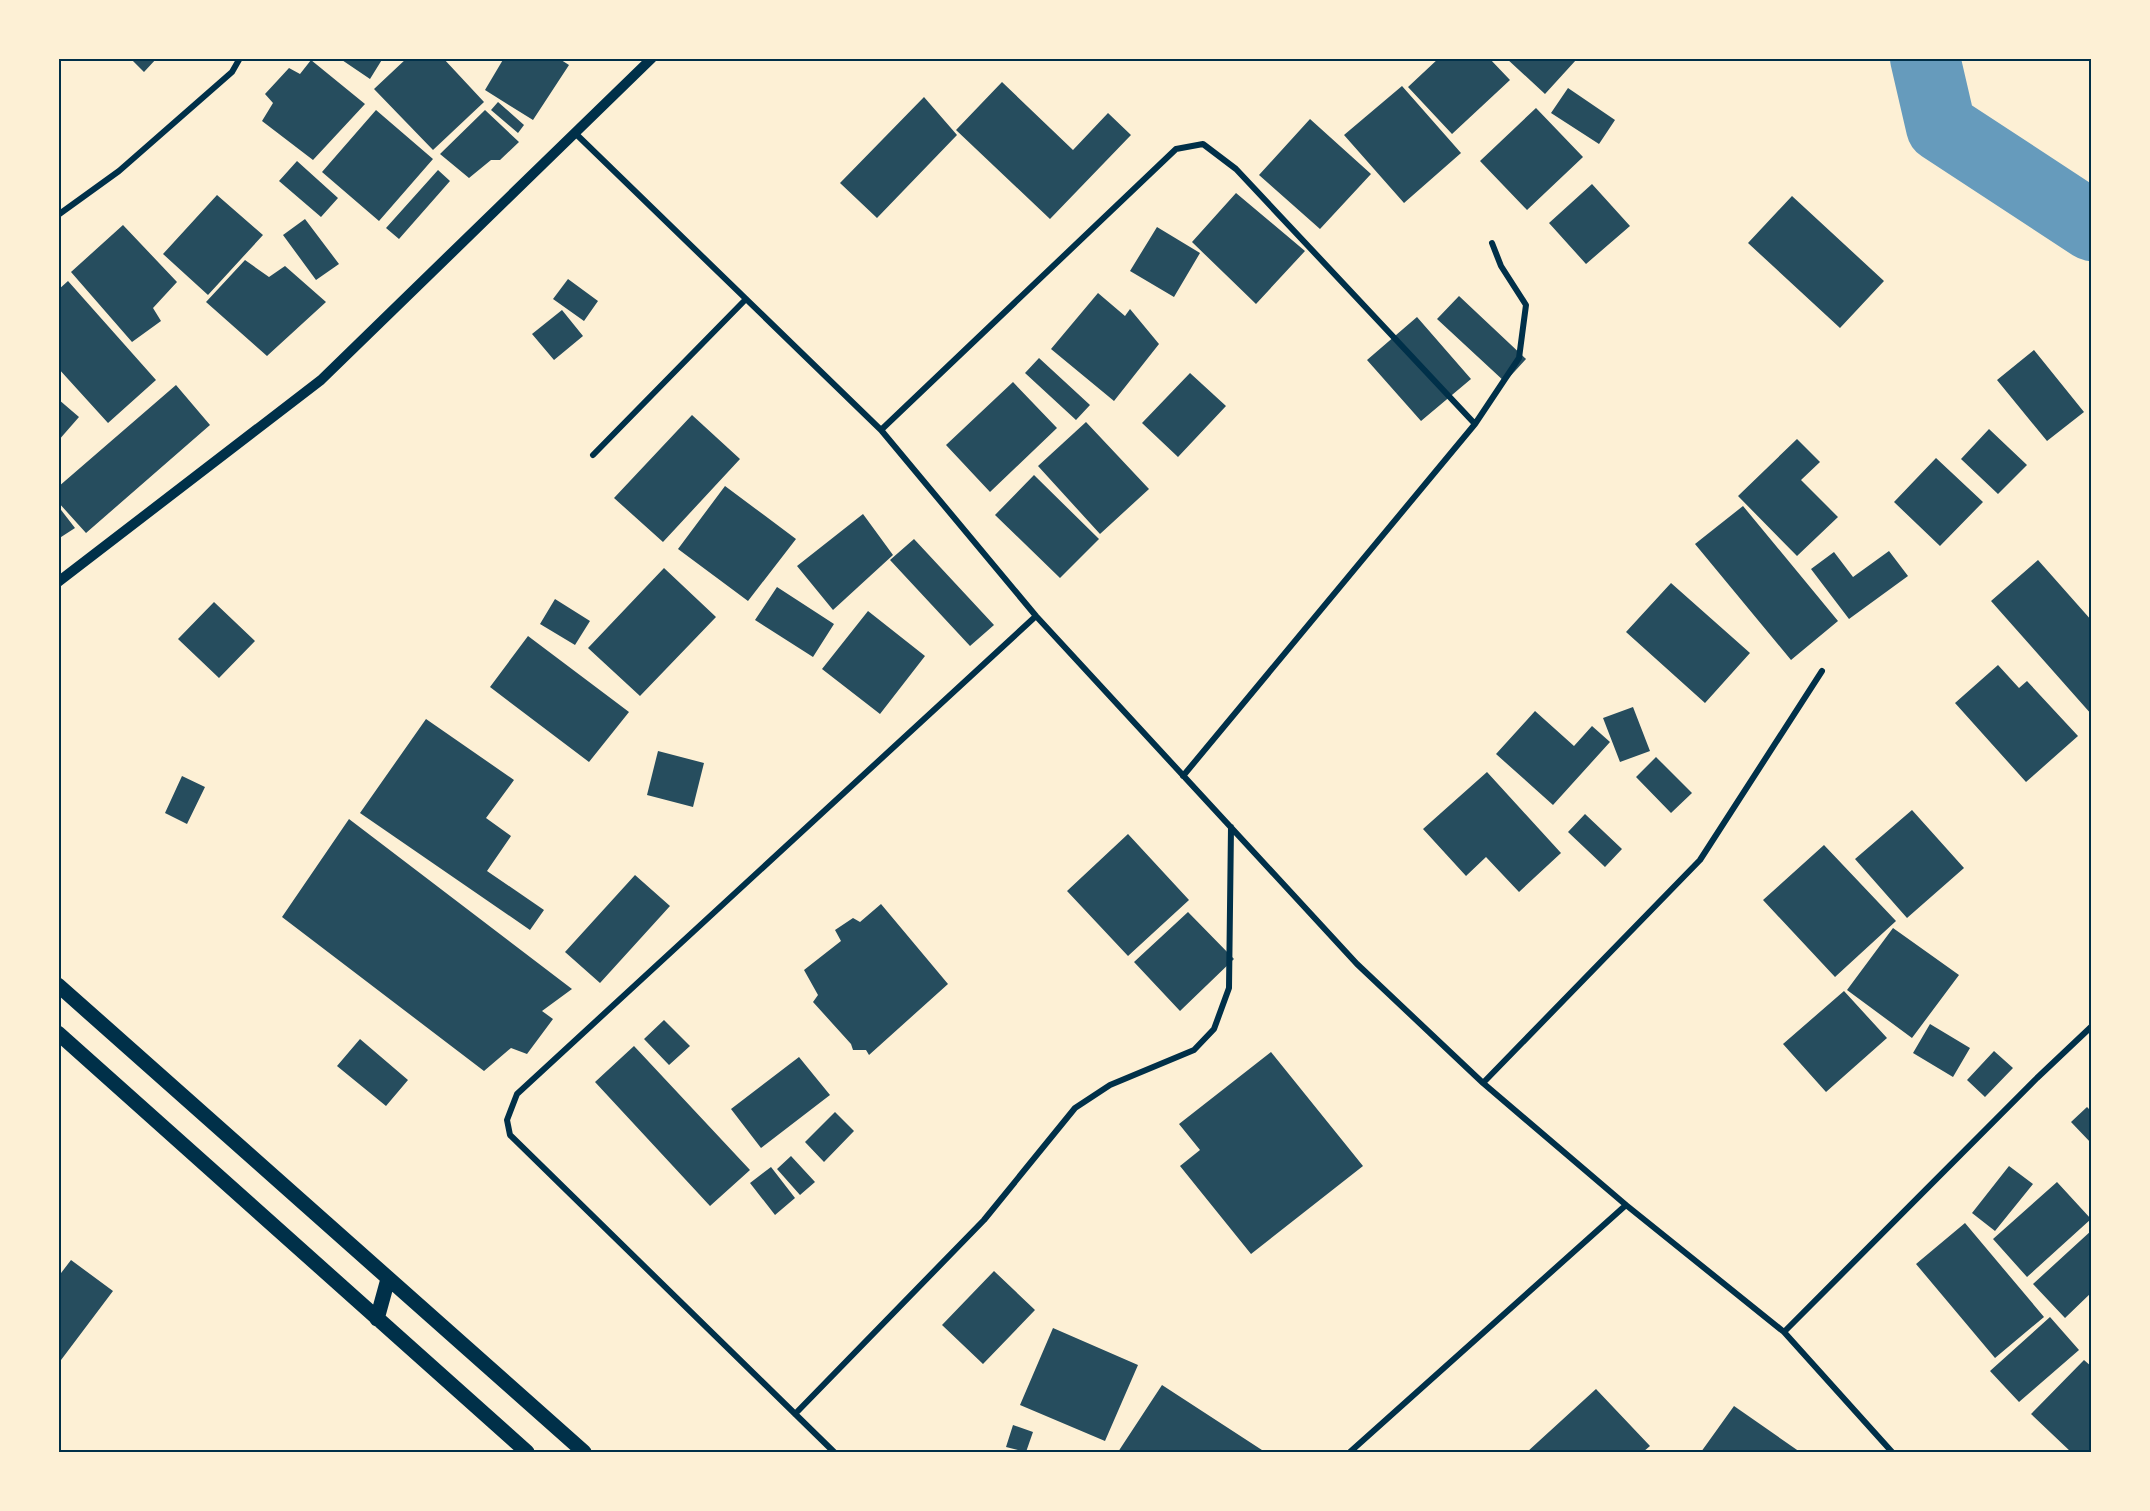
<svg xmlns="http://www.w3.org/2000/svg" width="2150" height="1511" font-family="'Golos Text',sans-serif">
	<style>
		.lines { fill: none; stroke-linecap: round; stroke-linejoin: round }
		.river { stroke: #669bbc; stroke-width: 70 }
		.building { fill: #264d5e }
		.minor { stroke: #003049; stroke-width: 6 }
		.tertiary { stroke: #003049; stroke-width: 10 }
		.primary { stroke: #003049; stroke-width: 15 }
		.neatline { fill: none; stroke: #003049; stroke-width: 2 }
	</style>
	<rect width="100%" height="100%" fill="#fdf0d5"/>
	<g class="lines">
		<!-- river -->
		<path class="river" d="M1925,58L1941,127L2092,226"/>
	</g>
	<!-- building -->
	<path class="building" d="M130,58H157L144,72Z
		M339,58H383L370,79Z
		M407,58H443L484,102L433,150L374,89Z
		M504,58H558L569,65L533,120L485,90Z
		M1439,58H1489L1510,80L1452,134L1408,87Z
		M1506,58H1574L1576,60L1545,94Z
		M311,60L365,104L313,160L262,121L273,103L265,94L289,68L300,74Z
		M1002,82L1073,150L1108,113L1131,135L1050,219L956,130Z
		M1402,86L1461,153L1404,203L1344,135Z
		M1568,88L1615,120L1599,144L1551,113Z
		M924,97L957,135L877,218L840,183Z
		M498,102L524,125L518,133L491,110Z
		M1536,108L1583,157L1527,210L1480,161Z
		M376,110L433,159L379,221L322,172Z
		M485,110L519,142L500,160H491L469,178L440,154Z
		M1310,119L1371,174L1320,229L1259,175Z
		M297,161L338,198L321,217L279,181Z
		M438,170L450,181L399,239L386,228Z
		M1592,184L1630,226L1586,264L1549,223Z
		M1236,193L1305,251L1256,304L1192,242Z
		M217,195L263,235L208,295L163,254Z
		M1792,196L1884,281L1840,328L1748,243Z
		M305,219L339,264L316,280L283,235Z
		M123,225L177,282L153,308L161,321L132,342L71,272Z
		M1157,227L1200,253L1174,297L1130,271Z
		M245,260L269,277L285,266L326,302L267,356L206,302Z
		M568,279L598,301L584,321L553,299Z
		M68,281L156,380L108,423L58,368V290Z
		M1098,293L1125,316L1130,309L1159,344L1114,401L1051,349Z
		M1459,296L1526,359L1505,382L1437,319Z
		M562,310L583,336L554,360L532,334Z
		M1417,317L1471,379L1421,421L1367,360Z
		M2034,350L2084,412L2047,441L1997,380Z
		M1039,358L1090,405L1076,420L1025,373Z
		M1190,373L1226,406L1178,457L1142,423Z
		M1013,382L1057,428L990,492L946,445Z
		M176,385L210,425L86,533L58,502V487Z
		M58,399L79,417L58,441Z
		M692,415L740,459L663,542L614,498Z
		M1086,422L1149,489L1100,534L1038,466Z
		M1989,429L2027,465L1998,494L1961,459Z
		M1797,439L1820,462L1801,480L1838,517L1797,556L1738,496Z
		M1936,458L1983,502L1940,546L1894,502Z
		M1034,475L1099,539L1060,578L995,515Z
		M725,486L796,539L748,601L678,549Z
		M58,506L75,528L58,539Z
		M1743,506L1838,621L1791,660L1695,544Z
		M863,514L893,555L833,610L797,566Z
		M914,539L994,625L970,646L890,560Z
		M1889,551L1908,576L1849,619L1811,569L1834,552L1853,577Z
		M2038,560L2092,621V715L1991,601Z
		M664,568L716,617L640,696L588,648Z
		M1671,583L1750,653L1705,703L1626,632Z
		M777,587L834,624L813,657L755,620Z
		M555,599L590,621L575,645L540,624Z
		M214,602L255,641L219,678L178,639Z
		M868,611L925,656L880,714L822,669Z
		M528,636L629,712L589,762L490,687Z
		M1998,665L2019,688L2027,681L2078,736L2026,782L1955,703Z
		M1633,707L1650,751L1620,762L1603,718Z
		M1535,711L1574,746L1592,726L1610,742L1553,805L1496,754Z
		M426,719L514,780L486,818L511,836L487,871L544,910L530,930L360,813Z
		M658,751L704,763L693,807L647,795Z
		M1656,757L1692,793L1671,813L1636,777Z
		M1487,772L1561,853L1519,892L1486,857L1466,876L1423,829Z
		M182,776L205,787L187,824L165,813Z
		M1912,810L1964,868L1907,918L1855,859Z
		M1585,814L1622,849L1605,867L1568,832Z
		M349,819L572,989L542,1011L553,1019L527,1054L511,1048L484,1071L282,917Z
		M1128,834L1189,900L1128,956L1067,891Z
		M1824,845L1896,921L1835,977L1763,900Z
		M635,875L670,906L600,983L565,952Z
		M881,904L948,984L869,1055L866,1050H853L851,1044L813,1002L818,995L804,970L841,941L835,930L853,918L860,922Z
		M1188,912L1234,959L1180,1011L1134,962Z
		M1893,928L1959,975L1912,1038L1847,990Z
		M1844,991L1887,1038L1826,1092L1783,1044Z
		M664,1020L690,1046L669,1065L644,1039Z
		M1930,1024L1970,1048L1953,1077L1913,1053Z
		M360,1039L408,1080L386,1106L337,1066Z
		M634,1046L750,1170L710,1206L595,1082Z
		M1994,1051L2013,1068L1985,1097L1967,1080Z
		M1271,1052L1363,1166L1251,1254L1180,1166L1200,1150L1179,1124Z
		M799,1057L830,1095L761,1148L731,1109Z
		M2087,1107L2092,1112V1144L2071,1122Z
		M835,1112L854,1131L824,1162L805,1142Z
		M791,1156L815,1182L800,1195L777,1169Z
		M2009,1166L2033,1184L1995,1231L1972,1213Z
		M771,1167L795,1198L775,1215L750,1183Z
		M2057,1182L2091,1219L2027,1277L1993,1239Z
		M1965,1223L2044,1317L1995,1358L1916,1264Z
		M2092,1230V1292L2065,1318L2033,1284Z
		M71,1260L113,1291L58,1364V1277Z
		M994,1271L1035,1310L983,1364L942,1325Z
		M2050,1317L2079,1350L2019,1402L1990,1371Z
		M1053,1328L1138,1365L1105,1441L1020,1405Z
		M2084,1360L2092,1367V1452H2071L2031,1414Z
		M1162,1385L1265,1452H1118Z
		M1596,1389L1650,1446L1643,1452H1527Z
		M1734,1406L1800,1452H1701Z
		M1013,1425L1033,1432L1026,1452L1006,1447Z"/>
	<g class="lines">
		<!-- minor -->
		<path class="minor" d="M575,133L881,430L1036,616L1357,964L1483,1083L1626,1205L1784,1332L1892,1452
			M58,215L119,171L232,72L240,58
			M881,430L1176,149L1203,144L1236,169L1475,424
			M593,455L746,299
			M1183,776L1475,424L1519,358L1526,305L1501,266L1492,243
			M1483,1083L1700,860L1822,671
			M1784,1332L2037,1078L2092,1026
			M795,1414L984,1220L1075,1108L1110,1085L1194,1050L1214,1029L1229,988L1231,827
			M834,1452L510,1135L507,1120L517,1094L1036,616
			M1350,1452L1626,1205"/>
		<!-- tertiary -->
		<path class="tertiary" d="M58,582L321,380L652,58"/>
		<!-- primary -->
		<path class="primary" d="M58,985L584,1452
			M58,1033L527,1452
			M377,1319L388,1279"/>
	</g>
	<!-- border -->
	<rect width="2150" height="1511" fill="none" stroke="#fdf0d5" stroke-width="120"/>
	<rect x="60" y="60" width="2030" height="1391" class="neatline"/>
</svg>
